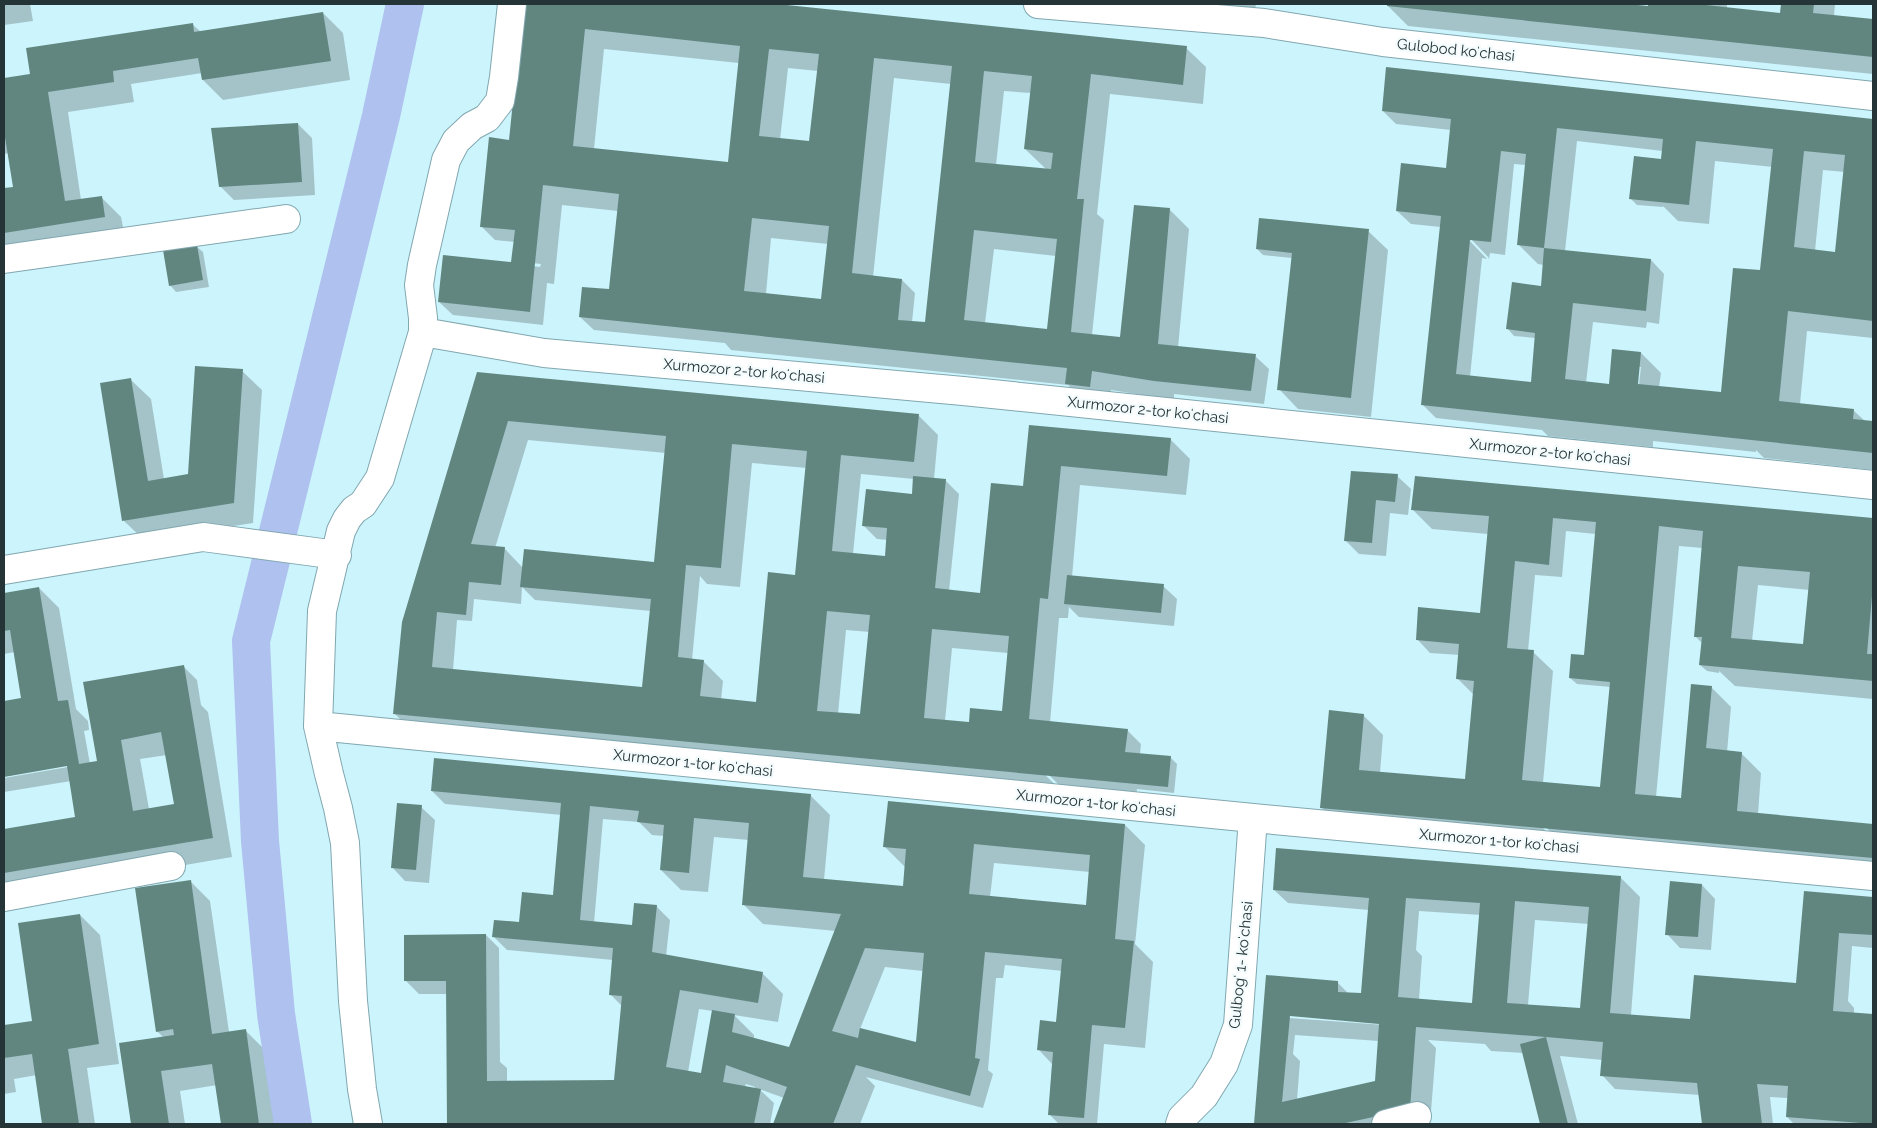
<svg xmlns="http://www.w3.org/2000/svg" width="1877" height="1128" font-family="Raleway,sans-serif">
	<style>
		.shadow { fill: #0003; fill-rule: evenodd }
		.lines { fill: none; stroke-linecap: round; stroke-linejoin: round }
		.canal { stroke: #aec1ef; stroke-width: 38 }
		.building { fill: #61867f; fill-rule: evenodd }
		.minor-casing { stroke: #81a7af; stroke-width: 30 }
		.minor { stroke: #fff; stroke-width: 28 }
		.labels { text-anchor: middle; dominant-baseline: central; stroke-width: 4.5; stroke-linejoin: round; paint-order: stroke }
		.street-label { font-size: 15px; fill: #243437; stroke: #f3fbfc }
	</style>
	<rect width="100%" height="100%" fill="#ccf4fc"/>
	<!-- shadow -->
	<path class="shadow" d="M4,4H30L33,21L4,25Z
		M524,4H767L1186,48L1206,67L1203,104L1110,94L1097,214L1104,220L1092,335L1121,338L1169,209L1189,229L1178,348L1255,356L1269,369L1264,404L1174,394V400L1111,390L1109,406L1087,404L1068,385L731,350L725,343L594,330L580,317L612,291L618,211L562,205L554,284L547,283L543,325L453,315L439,302L515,264V242L495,240L481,226L510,141ZM604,49L739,63L729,164L594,149ZM788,68L818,71L810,143L780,140ZM894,78L951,84L926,324L912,322L915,293L902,280L873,277ZM1004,91L1031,93L1025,149L1047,170L996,165ZM771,238L828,244L822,300L766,294ZM994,249L1056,256L1048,331L985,323ZM532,263L541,264L540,267L532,266Z
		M1165,4H1256L1255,11Z
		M1389,4H1617L1649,7V4H1727V9L1781,14L1782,4H1835L1834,16L1873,20V74L1408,26L1388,6Z
		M323,13L343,33L350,80L223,100L203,80L202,73L131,84L134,102L68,112L81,200L101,197L121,217L125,237L4,255V190L14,188L9,153L4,154V80L31,75L192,24L201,32Z
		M1669,98L1873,120V338L1807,331L1800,404L1853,410L1865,421L1873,422V470L1764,458L1756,450V452L1653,441V447L1548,436L1542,430L1436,418L1423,405L1441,227L1411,224L1397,211L1447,171L1451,130L1396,124L1383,111ZM1577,141L1663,151L1662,160L1630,198L1637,205L1663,207V206L1678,221L1709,224L1715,161L1773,167L1761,273L1722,394L1659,387L1661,373L1641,353L1610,386L1586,383L1593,322L1646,328L1647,322L1659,324L1664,274L1651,260L1565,251ZM1514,164L1527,165L1519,245L1538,264L1544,265L1542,287L1508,329L1514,336L1536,338L1532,383L1470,377L1482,258L1487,259L1467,238H1470L1489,258L1488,259H1489L1490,253L1505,255ZM1823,170L1845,172L1836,253L1815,251ZM1638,367H1641L1639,385H1636Z
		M298,124L312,138L315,195L234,200L220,186Z
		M1368,231L1388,250L1371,417L1298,409L1279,389L1292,258L1263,255L1257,249Z
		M196,246L203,252L209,287L176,292L170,285Z
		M242,371L262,390L253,523L144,540L124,521L131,380L151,399L164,479L189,475Z
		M478,374L919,416L938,435L934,479L945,480L959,494L949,591L981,594L1024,487L1030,426L1170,439L1190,459L1186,495L1080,485L1072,577L1163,586L1177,599L1174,626L1079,617L1069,607L1068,618H1059L1050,723L1127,730L1141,744L1140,754L1170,757L1177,764L1174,793L1137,789L1136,795L1067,793L1044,770L1042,772L1065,794L414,733L394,713ZM528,440L666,453L655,563L523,568L504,548H495ZM752,463L807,468L796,578L757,703L721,700L723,681L703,661L692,660L700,576L707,584L740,587ZM861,474L914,479L913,495L863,525L877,539L888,540L889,558L853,554ZM522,587L535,600L651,611L643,688L453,670L457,620L472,621L474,599L521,604ZM846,630L870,632L862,716L838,714ZM952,648L1008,653L1003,712L970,723L945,721Z
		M1352,472L1397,476L1411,489L1408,515L1390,513L1386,556L1359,554L1346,541Z
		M1416,478L1873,519V699L1735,686L1719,671V673L1707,671L1700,665L1702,643L1695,636L1703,548L1679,546L1656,797L1682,799L1711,687L1731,707L1727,752L1741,753L1761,773L1758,814L1873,825V870L1565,847L1542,823L1540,825L1562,848L1342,828L1322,808L1363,715L1383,735L1380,773L1466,781L1474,695L1458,679L1460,655L1430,653L1417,639L1481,615L1488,534L1432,529L1412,509ZM1566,531L1596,534L1587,657L1570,678L1577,684L1611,687L1601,790L1543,783L1553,671L1533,652L1528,651L1535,575L1562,577ZM1758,585L1810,590L1804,645L1752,641Z
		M39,588L59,608L76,709L88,721L89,730L84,731L90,764L98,762L184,667L197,680L201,705L208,712L232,857L4,896V830L77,818L71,781L4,792V778L68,767V765L4,776V702L23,699L15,652L4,654V594ZM167,755L176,805L149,809L140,759Z
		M432,791L810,795L830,815L824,880L904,887L905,867L885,847L1125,825L1145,845L1135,944L1153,962L1145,1048L1104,1044L1097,1124H1059L1049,1114L1052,1064L1039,1050L1060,1024L1063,971L1005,965L1003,978H996L988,1070L993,1074L983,1108L866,1077L875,1086L860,1124H774L784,1098L759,1089L774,1103L770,1124H448L447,994H419L405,980L486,935L499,948L500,1062L507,1068V1083L615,1082L622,1006L610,994L613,960L507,950L493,936L520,924L554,897L562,815L445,804ZM603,819L639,822L652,835L664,836L661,870L681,890L708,892L714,837L749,840L743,904L763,924L836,931L790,1048L754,1039V1035L734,1015L778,1022L783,994L763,974L666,956L670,920L656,906L633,926L594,923ZM994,863L1090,872L1087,906L990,897ZM885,967L923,971L917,1044L860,1029ZM699,1009L713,1011L702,1074L688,1072ZM746,1084L755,1087L754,1089L745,1087Z
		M421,807L435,820L429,883L405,881L392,867Z
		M1620,877L1640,897L1631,1015L1691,1020L1800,985L1805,892L1873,898V948L1852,946L1848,1001L1854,1008V1014L1873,1016V1124H1794L1787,1117L1788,1098L1770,1097L1773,1124H1703L1700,1095L1615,1089L1602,1075L1603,1060L1560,1056L1578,1124H1542L1524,1053L1491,1051L1485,1044L1428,1040L1436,1048L1430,1124H1255L1267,977L1337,982L1349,994L1362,995L1369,910L1288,903L1274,890ZM1419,911L1481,915L1473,1006L1419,1000L1422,956L1416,950ZM1535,920L1589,924L1582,1010L1528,1005ZM1287,1015L1386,1023L1385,1025L1289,1018ZM1295,1035L1379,1041L1376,1082L1297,1100L1300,1061L1293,1054Z
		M190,881L210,901L229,1032L245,1030L265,1050L276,1124H223L217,1085L180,1091L185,1124H132L121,1044L164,1038L157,1031Z
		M1702,885L1715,899L1711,950L1680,948L1667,934Z
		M80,915L100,935L119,1064L87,1068L95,1124H44L37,1075L14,1079L16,1092L4,1094V1021L5,1026L34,1022Z"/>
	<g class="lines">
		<!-- canal -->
		<path class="canal" d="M293,1124L276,1014L260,841L251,641L381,116L405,4"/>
	</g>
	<!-- building -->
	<path class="building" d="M523,4H777L1187,46L1183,85L1091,74L1077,199H1084L1071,332L1120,337L1134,205L1170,208L1158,344L1256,354L1251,391L1154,381L1092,371L1090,387L1065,384L1067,368L579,317L582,287L609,289L619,194L543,185L530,312L438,302L443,255L511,262L515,230L480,227L489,137L509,140ZM585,29L740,46L728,162L573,146ZM769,49L819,54L809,141L759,136ZM874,58L952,66L925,322L898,320L902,279L852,273ZM984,71L1032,76L1024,149L1053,153L1051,169L975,162ZM752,218L829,226L821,299L744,291ZM974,230L1057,239L1047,329L964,320Z
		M1387,4H1628L1648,6V4H1706V5L1780,13L1781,4H1814L1813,13L1873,19V57L1387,6Z
		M323,12L331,61L202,80L198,58L113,71L114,82L48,92L65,201L102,196L105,217L4,233V188L13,187L4,131V78L30,74L26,48L193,23L194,32Z
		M1386,67L1873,119V321L1788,311L1779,401L1854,409L1853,419L1873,421V453L1421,405L1441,216L1396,211L1401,163L1446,168L1451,119L1382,111ZM1557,128L1663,139L1661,159L1634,156L1629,199L1689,205L1696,141L1773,149L1760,270L1733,268L1721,392L1638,384L1641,352L1612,349L1609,384L1565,379L1573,303L1646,311L1651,259L1544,248ZM1501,151L1526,154L1517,245L1544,248L1541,286L1512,282L1506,329L1535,333L1531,382L1456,374L1470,240L1491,242ZM1804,151L1845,155L1835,252L1794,247Z
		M298,123L302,182L219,187L211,128Z
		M1259,218L1369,229L1351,398L1277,390L1292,253L1256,249Z
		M197,245L203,280L169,286L163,250Z
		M195,366L243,369L234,503L122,521L100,383L131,378L148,481L188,474Z
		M477,372L919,414L914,462L841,455L832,551L885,556L887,528L862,526L866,489L912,494L913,476L946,479L935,588L980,593L991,483L1023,486L1029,425L1171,438L1167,476L1061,466L1048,599L1040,598L1029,719L1128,729L1125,752L1171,756L1168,787L393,714L402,622ZM508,421L666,436L654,562L524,549L520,587L651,599L642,687L432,667L437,612L466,615L469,582L501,585L505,547L471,544ZM732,444L807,451L795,575L768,572L756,702L700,696L704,660L678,657L686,565L721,568ZM827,611L870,615L860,714L817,711ZM932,629L1009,636L1002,711L970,708L969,722L924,718Z
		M1351,471L1398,474L1395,502L1376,500L1372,543L1344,541Z
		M1415,476L1873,518V584L1867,654H1873V681L1699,665L1702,637H1694L1703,531L1659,526L1635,794L1681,798L1691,684L1712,686L1706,748L1742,752L1737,811L1873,824V858L1320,808L1329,710L1364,714L1359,770L1465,779L1474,681L1456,679L1459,644L1416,640L1418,607L1480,613L1489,516L1411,510ZM1553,518L1596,522L1584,655L1571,654L1569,678L1610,682L1600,787L1522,780L1534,650L1507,648L1515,561L1549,565ZM1738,566L1810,572L1803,644L1731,638Z
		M1067,575L1164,584L1161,613L1064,604Z
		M39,587L58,701L68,700L79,764L97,761L83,682L184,665L213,838L4,873V829L75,817L67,766L4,777V701L21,698L10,630L4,631V593ZM161,732L174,804L133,811L121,740Z
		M434,758L811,794L803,877L903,886L906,849L883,847L888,801L1125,824L1115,939L1134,941L1125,1028L1092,1025L1084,1118L1048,1115L1053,1052L1037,1050L1040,1020L1056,1022L1062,959L985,952L975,1058L980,1059L970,1096L856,1065L833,1124H773L787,1087L726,1065L723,1082L761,1089L754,1124H447L446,981H404V935L486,934L487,1081L614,1080L622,996L609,995L613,948L492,937L494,920L519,922L522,892L553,895L561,803L431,791ZM590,806L639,811L637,822L664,825L660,870L689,873L694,818L749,823L742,905L841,914L789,1047L732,1032L735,1014L712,1010L701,1073L666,1067L680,990L758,1003L763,972L652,952L657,905L634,903L632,925L580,920ZM974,844L1090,855L1086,905L969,894ZM865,948L924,953L916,1042L860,1028L858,1038L832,1031Z
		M397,803L422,805L416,870L391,868Z
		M1276,848L1621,876L1610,1013L1690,1019L1694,975L1796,983L1804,891L1873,897V935L1839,933L1833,1011L1873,1014V1124L1786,1117L1788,1086L1757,1084L1762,1124H1702L1697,1083L1600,1076L1603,1042L1546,1037L1568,1124H1540L1520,1044L1546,1037L1416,1027L1410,1109L1341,1124H1254L1266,975L1338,981V992L1361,993L1366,932L1369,898L1273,890ZM1406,898L1480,903L1472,1003L1398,997ZM1515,901L1589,907L1580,1008L1507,1003ZM1290,1016L1379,1024L1375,1081L1282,1102Z
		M191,880L212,1034L246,1029L259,1124H221L212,1064L161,1071L169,1124H131L119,1043L174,1035L173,1029L156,1032L135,888Z
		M1670,881L1702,884L1698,937L1665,935Z
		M80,914L99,1044L68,1049L79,1124H42L32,1054L4,1058V1025L32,1021L18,923Z"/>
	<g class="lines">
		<defs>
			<path id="minor" d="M1038,4L1264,23L1383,42L1873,96
				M4,259L286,219
				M423,332L544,353L963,391L1873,485
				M4,570L203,537L337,555
				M318,726L1253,818L1873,876
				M4,897L171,866
				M368,1124L362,1089L353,1001L345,843L338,808L329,774L318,726L322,611L341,531L347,519L354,510L363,504L380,478L423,332V318L419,285L422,265L446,160L456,141L472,126L487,118L500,101L504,77L512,4
				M1180,1124L1182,1118L1204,1096L1224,1064L1238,1025L1253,818
				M1386,1124L1417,1116"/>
		</defs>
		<!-- minor casing -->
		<use href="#minor" class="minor-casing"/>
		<!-- minor -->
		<use href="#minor" class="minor"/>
	</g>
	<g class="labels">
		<!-- street labels -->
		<g class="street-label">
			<text transform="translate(1456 50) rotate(6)">Gulobod koʻchasi</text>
			<text transform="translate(744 371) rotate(5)">Xurmozor 2-tor koʻchasi</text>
			<text transform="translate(1148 410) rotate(6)">Xurmozor 2-tor koʻchasi</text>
			<text transform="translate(1550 452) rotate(6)">Xurmozor 2-tor koʻchasi</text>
			<text transform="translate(693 763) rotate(6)">Xurmozor 1-tor koʻchasi</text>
			<text transform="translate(1096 803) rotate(6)">Xurmozor 1-tor koʻchasi</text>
			<text transform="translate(1499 841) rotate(5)">Xurmozor 1-tor koʻchasi</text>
			<text transform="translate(1241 965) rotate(-84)">Gulbogʻ 1- koʻchasi</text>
		</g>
	</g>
	<!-- border -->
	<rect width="1877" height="1128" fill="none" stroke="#243437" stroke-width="10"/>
</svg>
